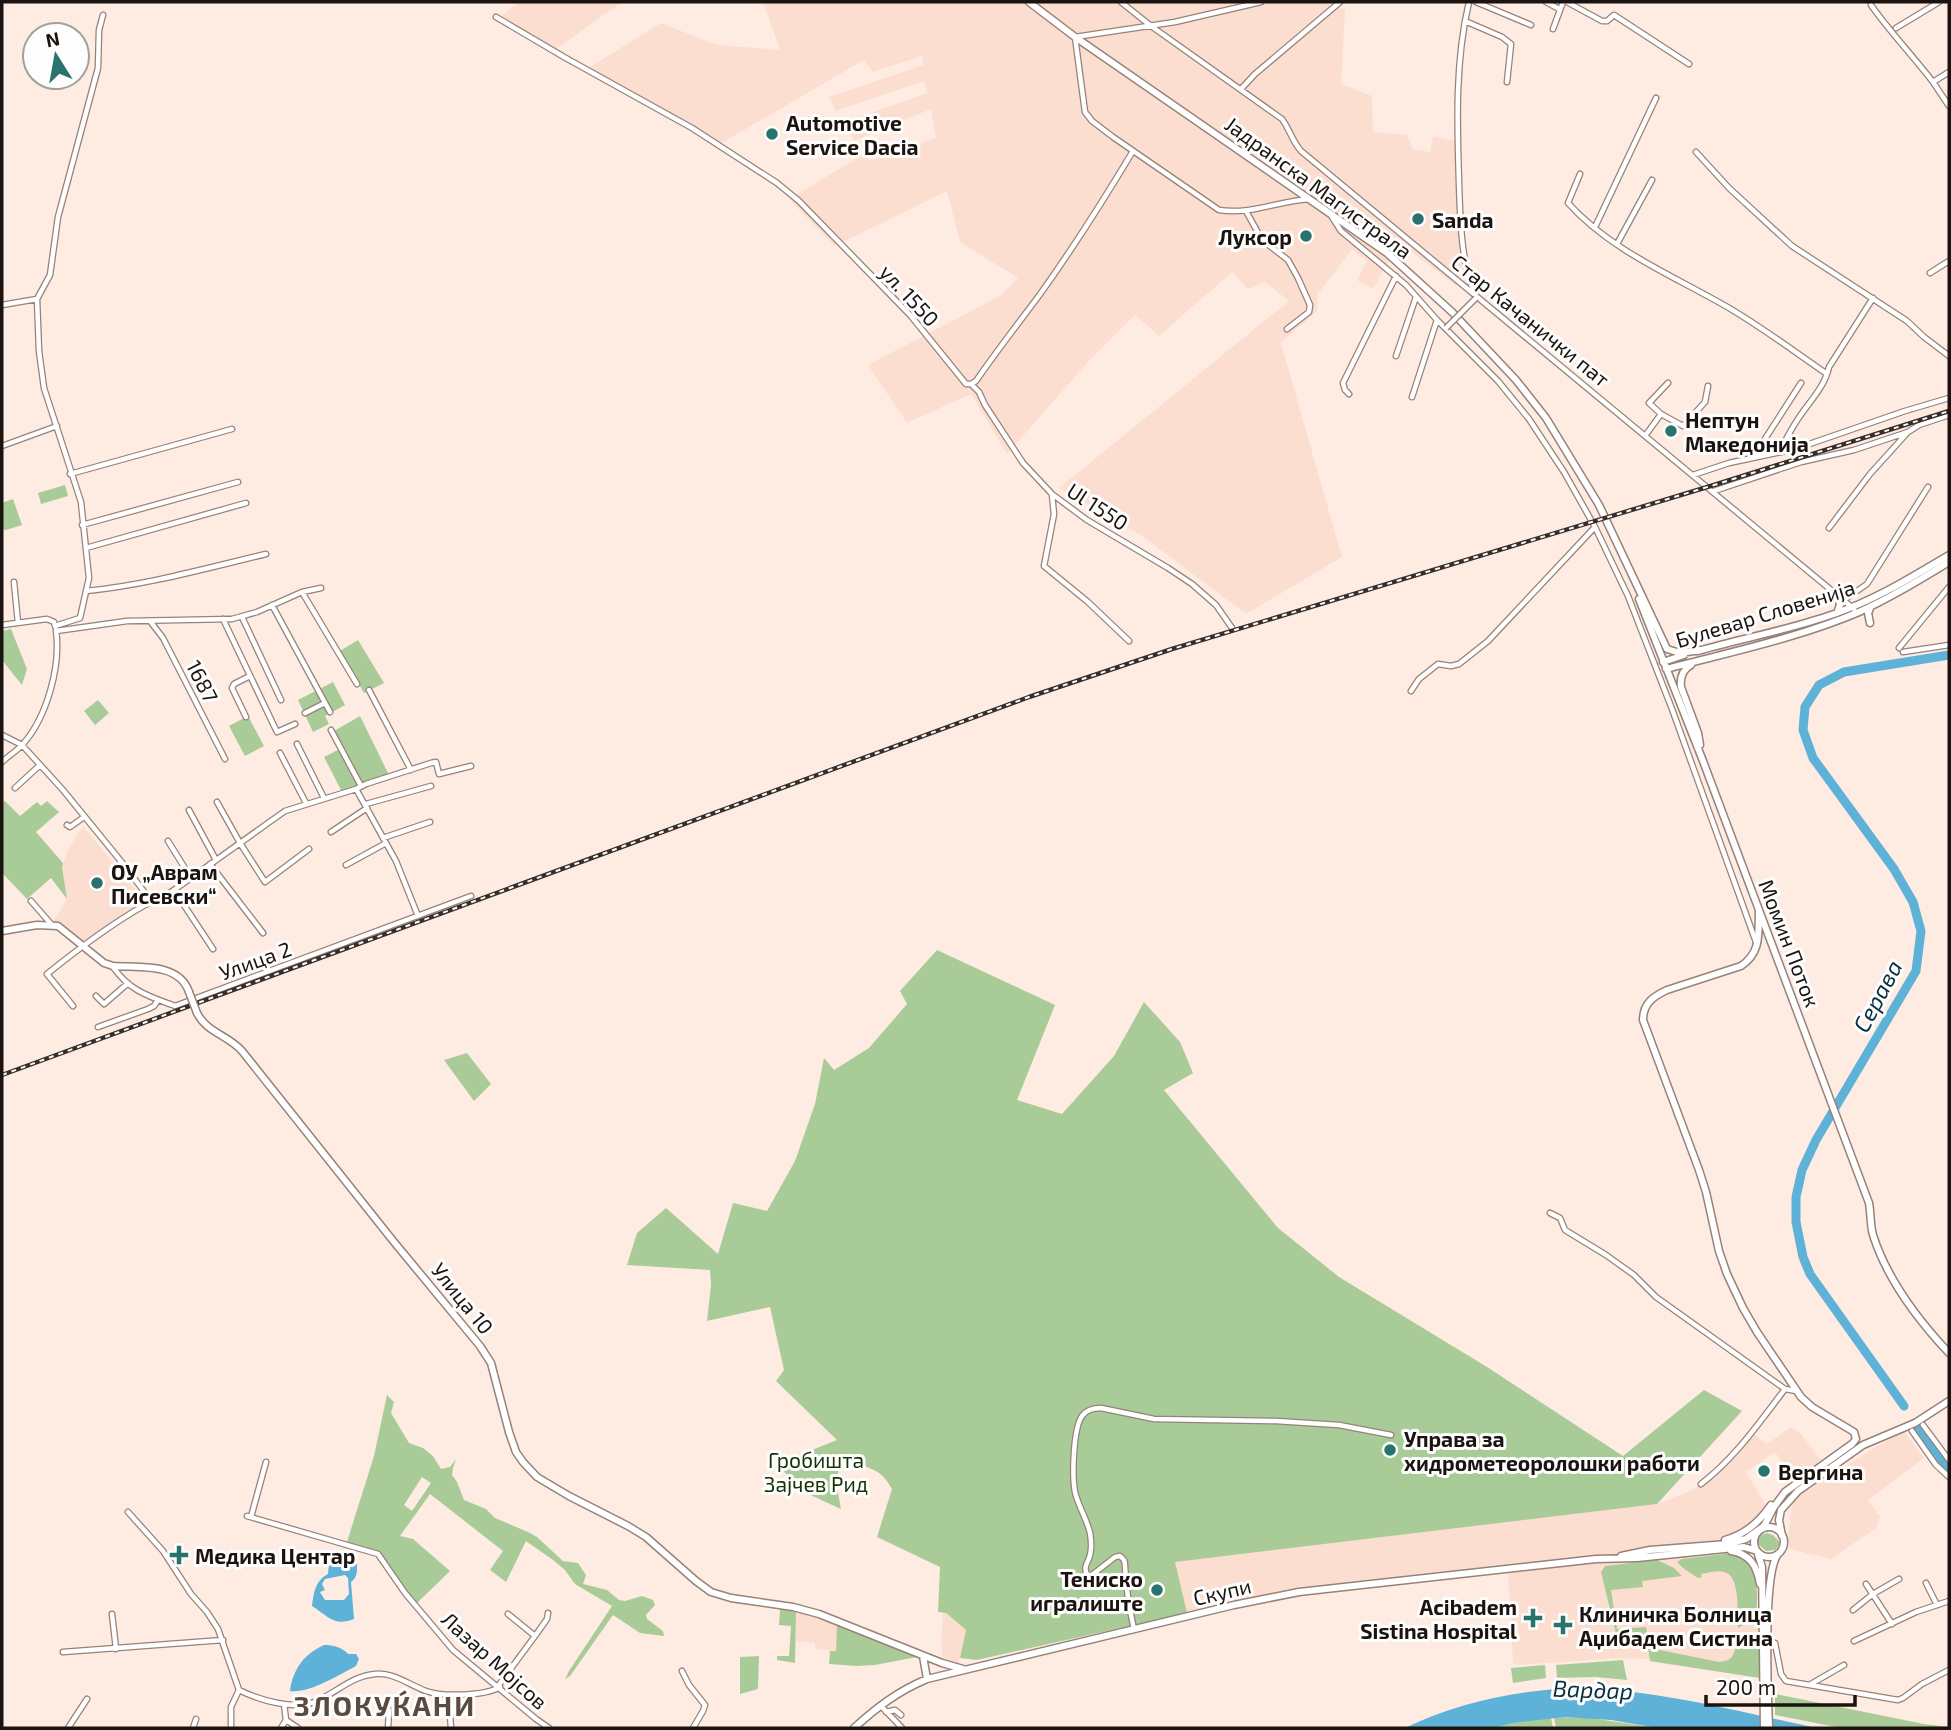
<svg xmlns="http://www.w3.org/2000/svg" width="1951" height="1730" font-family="'Exo 2',sans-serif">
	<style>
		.built { fill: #fbdecf }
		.green { fill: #a9cb98; fill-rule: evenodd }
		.water { fill: #5eb2d8; fill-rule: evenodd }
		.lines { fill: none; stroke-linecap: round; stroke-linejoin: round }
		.river { stroke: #5eb2d8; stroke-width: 9 }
		.minor-casing { stroke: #968278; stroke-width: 7 }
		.tertiary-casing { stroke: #968278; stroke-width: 9 }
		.minor { stroke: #fff; stroke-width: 4.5 }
		.tertiary { stroke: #fff; stroke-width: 6 }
		.rail-casing { stroke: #362e29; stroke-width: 4.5 }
		.rail { stroke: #fdfdfd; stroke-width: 2; stroke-dasharray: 5; stroke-linecap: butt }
		.minor-bridge-casing { stroke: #968278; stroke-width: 7; stroke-linecap: butt }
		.tertiary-bridge-casing { stroke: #968278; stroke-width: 9; stroke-linecap: butt }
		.minor-bridge { stroke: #fff; stroke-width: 4.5 }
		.tertiary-bridge { stroke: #fff; stroke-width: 6 }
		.poi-dot { fill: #29736f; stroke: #fdfdfd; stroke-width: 2.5 }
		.labels { text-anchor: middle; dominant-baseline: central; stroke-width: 6; stroke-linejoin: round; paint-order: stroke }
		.poi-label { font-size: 21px; font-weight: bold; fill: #1a130f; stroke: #fdfdfd; text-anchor: start }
		.street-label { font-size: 21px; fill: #1a130f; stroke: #fdfdfd }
		.park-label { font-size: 21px; fill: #173204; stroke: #fdfdfd }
		.water-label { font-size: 23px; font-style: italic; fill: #072f3f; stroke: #fdfdfd }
		.district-label { font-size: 28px; font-weight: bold; letter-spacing: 2px; fill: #5b4a40; stroke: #fdfdfd }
	</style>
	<rect width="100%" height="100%" fill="#feece3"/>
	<!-- built -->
	<path class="built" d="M519,2H622L556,49L501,16Z
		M763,2H1327L1345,10L1341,84L1372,96L1373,132L1407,135L1413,149L1430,152L1433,136L1455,141L1459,217L1466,285H1455L1399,242L1373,289L1357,280L1367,261L1352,249L1317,295V311L1281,343L1342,557L1246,614L1142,536L1059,488L1289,301L1265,282L1248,289L1232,272L1159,336L1135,315L1088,362L1007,454L971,394L907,423L868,365L1000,296L1018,278L960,242L947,191L835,246L789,199L864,154L869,161L936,138L931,109L854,141L845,122L927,93L924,81L836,111L829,97L923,65L922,56L873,72L864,60L718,145L587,69L661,23L717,45L780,50Z
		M83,826L145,902L85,945L53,922L67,899L62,866L69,848Z
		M1791,1427L1801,1434L1821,1460L1795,1480L1775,1452L1746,1472L1768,1509L1752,1524L1700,1556L1733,1553L1755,1571L1760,1678L1660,1663L1650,1661L1649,1659L1621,1658L1516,1665L1513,1663L1508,1571L1326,1588L1188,1616L1174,1562L1657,1504L1693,1490L1752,1433L1767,1444Z
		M1903,1430L1924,1458L1868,1500L1880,1516L1876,1528L1831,1559L1790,1549L1788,1540L1792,1503L1795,1498Z
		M943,1611L966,1630L958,1666L943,1661L941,1642Z
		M796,1612L837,1625L836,1651L815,1649V1643L796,1641Z"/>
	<!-- green -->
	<path class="green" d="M65,485L68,496L41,504L38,493Z
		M13,499L22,525L6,530L2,529V503Z
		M11,629L27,669L22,685L2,660V631Z
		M358,640L384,683L364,693L340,651Z
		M333,682L345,705L325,716L329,724L313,732L298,700Z
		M98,700L109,713L95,725L84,711Z
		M248,716L264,746L245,756L229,726Z
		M360,716L389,775L361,784L334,731Z
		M340,749L359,784L357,787L342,792L324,757Z
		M5,801L20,816L37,802L41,806L47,801L59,812L36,832L63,863L62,867L67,899L51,878L27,899L2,873V803Z
		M937,950L1055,1005L1017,1100L1062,1114L1114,1056L1144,1002L1180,1042L1193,1073L1164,1090L1278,1228L1339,1277L1487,1367L1623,1456L1704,1390L1742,1411L1657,1504L1175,1562L1187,1613L977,1660L960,1658L966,1630L946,1613L938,1612L940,1567L877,1537L892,1489C878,1464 869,1472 848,1458L839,1465L837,1487L841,1509L806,1493L799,1488L777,1464L837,1440L776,1381L784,1370L770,1307L707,1321L711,1285L710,1270L627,1265L637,1233L666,1208L718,1254L733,1203L767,1211L795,1161L815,1104L824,1058L834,1070L869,1048L907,1004L900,991Z
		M467,1053L491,1084L474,1101L444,1060Z
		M387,1395L394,1402L391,1413L409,1443L423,1448L433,1456L441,1469L450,1467L456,1459L453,1468L452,1475L457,1482L464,1500L486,1509L495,1518L528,1532L537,1537L563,1561L578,1563L586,1575L583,1584L607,1590L619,1600L625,1601L642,1596L653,1600L655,1605L646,1615L647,1619L663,1631L664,1636L640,1633L613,1615L570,1676L565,1679L569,1671L612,1606L575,1584L565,1570L553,1560L526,1541L506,1582L490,1570L503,1551L430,1494L400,1536L413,1539L450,1571L415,1605L378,1554L346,1545L374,1456ZM422,1477L431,1483L412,1511L404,1505Z
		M1767,1533L1773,1535L1781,1543L1775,1550L1766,1551L1757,1543L1760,1535Z
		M1733,1553C1763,1566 1756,1588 1757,1618L1738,1628C1737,1616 1741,1575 1724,1572C1717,1570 1708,1573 1701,1574L1702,1577L1698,1578L1683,1568L1677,1562L1682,1559Z
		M1657,1560L1674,1568L1682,1576L1642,1581L1643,1587L1611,1590L1617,1629L1646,1627L1650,1648L1719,1662C1738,1660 1732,1651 1739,1638L1745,1636L1758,1635L1760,1678L1650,1661L1647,1641L1617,1638L1601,1572L1605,1566Z
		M780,1609L796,1612L795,1663L777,1660V1656H789L791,1626L779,1625Z
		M837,1625L917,1657L875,1665L856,1666L829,1664L830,1651H836Z
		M759,1656L758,1689L740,1694V1657Z
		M1623,1660L1627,1680L1596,1677L1557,1678L1556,1665Z
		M1545,1665L1546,1678L1513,1683L1511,1668Z
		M1775,1694L1924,1724L1949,1727V1728H1841L1775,1715Z
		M1554,1717L1591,1718L1657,1728H1556Z
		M1551,1718L1553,1728H1493L1513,1723Z"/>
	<!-- water -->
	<path class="water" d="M333,1556L340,1561L347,1559L351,1565L357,1563C357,1571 358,1577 351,1582L354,1619C334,1627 328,1616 312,1606C314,1592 315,1581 328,1574L329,1563L325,1559ZM345,1575L348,1578L349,1594L344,1600H325L320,1592L325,1590L322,1584L325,1579Z
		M324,1645C333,1645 342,1647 348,1654H356L359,1659L356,1666C339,1675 308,1694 290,1691C293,1669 304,1654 324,1645Z
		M1568,1688C1652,1688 1735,1711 1817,1728H1657L1611,1720L1565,1717L1513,1723L1493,1728H1405C1457,1703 1510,1692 1568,1688Z"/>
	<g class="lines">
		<!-- river -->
		<path class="river" d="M1904,1406L1810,1274L1803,1257L1796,1222V1197L1802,1170L1816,1140L1916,971L1921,931L1913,902L1894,869L1813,758L1803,730L1805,707L1819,685L1844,672L1949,655
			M1915,1423L1938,1456L1949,1469"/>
		<defs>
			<path id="minor" d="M1121,2L1151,26L1282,119C1290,130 1292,141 1301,151L1854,609
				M1261,2L1175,22L1075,37L1085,112L1092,121L1113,137L1219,210C1250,215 1279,201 1309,199
				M1469,2C1455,61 1457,122 1459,183C1460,215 1461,265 1475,294
				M1476,2L1531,25
				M1546,2L1559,9
				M1567,2L1602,21H1607L1614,15L1689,64
				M1871,5C1890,32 1913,56 1933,82
				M496,17L564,57L692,128L777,183L799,201L911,316L966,384H971L976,381C996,352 1017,325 1038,297C1072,250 1103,201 1133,151
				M1465,21L1502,37L1511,44L1507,82
				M1896,28L1939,2
				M1553,29L1563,2
				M1949,72L1933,82L1949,106
				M1241,89L1255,74L1340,2
				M1696,152L1729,188L1792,246L1907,321L1924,337L1949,356
				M1580,174L1568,203C1611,251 1674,276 1729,308C1763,328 1795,352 1827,374
				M1246,211L1262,240L1288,260L1298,278L1310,305L1309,312L1287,329
				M1332,217L1341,231L1406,285L1437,320L1498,381L1529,419L1564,472L1595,527L1628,596L1672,709L1756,942
				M1595,227L1656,98
				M1617,244L1652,180
				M1930,273L1949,261
				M2,305L37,299
				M1396,356L1416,297
				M1668,383L1649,403L1661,414L1683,426L1705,402L1708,386
				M971,384L979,392L985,405L1023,463L1052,494L1087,520L1168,568L1192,584L1216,605L1232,628
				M1349,394L1345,390L1343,383L1396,276
				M1412,397L1437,320
				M1645,436L1661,414
				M2,446L57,426
				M1779,452C1786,440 1792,427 1800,416C1811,400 1825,386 1829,367L1873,298
				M1754,456L1801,383
				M70,474L232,429
				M1693,475L1729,463L1795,449L1905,411L1949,398
				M1714,491L1801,462L1854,450L1908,432
				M1052,495L1054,514L1044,566L1088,602L1129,641
				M82,525L238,482
				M1829,528L1870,474L1908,432L1919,425L1949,415
				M86,548L246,503
				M14,582L18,623
				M86,591C147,585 207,568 266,554
				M302,592L357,684
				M1844,600L1867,584L1928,487
				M272,605L330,712
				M242,617L281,700
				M223,619L277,732L295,724
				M150,621L163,638L225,759
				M2,625L47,619L54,622L55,626
				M55,626L80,618L89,578L81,502L44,388L39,351L37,299L50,275L58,217L98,68L99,30L103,15
				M56,631L127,621L232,619L257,612L302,592L321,588
				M1899,648L1949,587
				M1903,652L1949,645
				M369,690L411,770
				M1411,691L1419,679L1438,664L1451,666L1459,664L1488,641L1595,527
				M305,713L325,703
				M246,717L232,688L234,684L250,676
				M331,730L361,786
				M2,735L22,745L63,790L124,865L152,902
				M297,744L324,798
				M280,753L306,803
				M2,762C8,756 17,751 23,744C47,717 61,666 56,630
				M15,788L40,765
				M356,789L396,861L418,916
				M217,802L240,843L265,882L309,849
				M366,804L431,786
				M189,810L216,860
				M67,825L70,827L84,817
				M331,832L367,808
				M383,838L430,822
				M168,841L191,878
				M210,864L263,933
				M346,865L386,843
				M174,890L213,949
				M31,901L52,925
				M113,967C130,991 148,996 175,1006L471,896
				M96,996L104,1004L127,984
				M73,1006L47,974C78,949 111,924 145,905C155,899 165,896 174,890L285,811L356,789L366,784L431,763L436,762L439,774L471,766
				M98,1027L148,1009L154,1006L158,1000
				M1550,1213L1560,1218L1565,1230L1606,1255L1634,1275L1656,1297L1785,1389
				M1923,1425L1949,1460
				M1912,1431L1936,1465L1949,1477
				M1701,1484C1735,1458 1759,1423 1785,1389L1796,1391
				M128,1512L163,1551L191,1594L207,1612L218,1629L239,1690C259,1700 295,1711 317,1701C337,1692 352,1676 375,1674C394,1672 409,1685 426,1691C442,1697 485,1696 500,1687
				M247,1516L378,1554L405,1593L453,1650L536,1719L549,1728
				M251,1517L266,1462
				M1926,1583L1937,1605
				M1866,1584L1892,1624
				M1853,1610L1873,1594L1899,1579
				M112,1614L116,1649
				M1134,1629C1129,1608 1126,1588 1125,1566C1125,1560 1124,1560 1120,1556L1115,1557L1092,1575H1087C1083,1565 1088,1564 1090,1555C1092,1548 1091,1539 1090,1533C1087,1519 1078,1506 1075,1492C1072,1476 1073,1429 1082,1416C1087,1409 1094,1408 1101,1408L1154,1419L1276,1421L1339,1425L1391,1435
				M535,1636L547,1619L548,1613
				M1854,1641L1916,1612L1949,1601
				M1768,1643H1775L1781,1674L1786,1681L1898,1700L1903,1698L1922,1684L1949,1670
				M63,1652L223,1640
				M682,1671L689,1685L705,1705L703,1711L693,1728
				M1811,1684L1844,1665
				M498,1686L535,1636L508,1614
				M881,1706L902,1728
				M886,1712L895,1710L901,1715
				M450,1715L451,1728
				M286,1720L298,1728
				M68,1728L87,1699
				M193,1728L196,1719
				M231,1728V1707L239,1690
				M281,1728L286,1720L284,1704
				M388,1728L389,1710"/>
			<path id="tertiary" d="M1029,2L1075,37L1387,253L1452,312L1516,380L1546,418L1599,505L1667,649L1680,653L1701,650
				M1639,599L1703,761L1869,1203C1871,1213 1870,1225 1873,1235C1887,1279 1918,1320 1949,1353
				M1837,613L1840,605L1838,595
				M1870,623L1868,613L1871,606
				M1698,651C1743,638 1789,630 1834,614C1875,600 1912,577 1949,555
				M1663,662L1684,655
				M1691,665C1682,670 1680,678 1681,687L1698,733L1700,745
				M1666,669C1730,652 1798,638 1859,612C1890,598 1920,580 1949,562
				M2,931L37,925L58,926L104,963L113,966C139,968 179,962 189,992
				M197,1013C207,1033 228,1035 242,1051L394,1242L480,1346L491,1363L509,1432L516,1452L523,1462L537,1477L569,1496L628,1526L646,1537L696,1581L711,1592L731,1598L793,1607L819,1614L942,1663L963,1669
				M1754 1542a15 15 0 1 1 30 0a15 15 0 1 1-30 0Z
				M1782,1536L1779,1520L1781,1510L1798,1491L1863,1445L1915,1423L1949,1401
				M1725,1540C1746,1534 1759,1522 1771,1505
				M1731,1551C1750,1554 1757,1566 1760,1584
				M1621,1556L1650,1550L1727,1544L1746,1539L1764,1526L1774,1507L1785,1492L1852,1444L1856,1439L1854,1432L1812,1407L1801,1397L1757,1332L1743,1308L1727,1274L1719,1251L1706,1192L1699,1170L1643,1020C1643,1003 1654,996 1667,990L1741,966C1762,952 1758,933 1759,910
				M923,1656L927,1679
				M854,1728C876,1708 898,1691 927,1679L1234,1605L1299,1592L1596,1559L1637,1558L1744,1547L1757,1551L1762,1567L1764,1728
				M1769,1728C1768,1696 1762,1575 1778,1554"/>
		</defs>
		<!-- minor casing -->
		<use href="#minor" class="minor-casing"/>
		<!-- tertiary casing -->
		<use href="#tertiary" class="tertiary-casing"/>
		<!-- minor -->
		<use href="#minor" class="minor"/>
		<!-- tertiary -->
		<use href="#tertiary" class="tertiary"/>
		<defs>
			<path id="rail" d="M2,1075L1029,697L1172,649L1714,485L1949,411"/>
		</defs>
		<!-- rail casing -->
		<use href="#rail" class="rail-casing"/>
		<!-- rail -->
		<use href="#rail" class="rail"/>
		<defs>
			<path id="minor-bridge" d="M1446,328L1476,298"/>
			<path id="tertiary-bridge" d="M189,992L197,1013"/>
		</defs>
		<!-- minor-bridge casing -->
		<use href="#minor-bridge" class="minor-bridge-casing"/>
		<!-- tertiary-bridge casing -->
		<use href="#tertiary-bridge" class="tertiary-bridge-casing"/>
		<!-- minor-bridge -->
		<use href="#minor-bridge" class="minor-bridge"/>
		<!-- tertiary-bridge -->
		<use href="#tertiary-bridge" class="tertiary-bridge"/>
	</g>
	<!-- markers -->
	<g class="poi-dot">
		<circle cx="772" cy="134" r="7"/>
		<circle cx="1418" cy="219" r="7"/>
		<circle cx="1306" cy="236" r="7"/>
		<circle cx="1671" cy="431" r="7"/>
		<circle cx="97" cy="883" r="7"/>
		<circle cx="1390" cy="1450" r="7"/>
		<circle cx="1764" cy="1471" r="7"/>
		<path d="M175.5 1544.5h7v7h7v7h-7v7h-7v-7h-7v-7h7z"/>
		<circle cx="1157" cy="1590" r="7"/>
		<path d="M1529.5 1607.5h7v7h7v7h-7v7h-7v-7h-7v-7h7z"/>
		<path d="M1559.5 1614.5h7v7h7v7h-7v7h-7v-7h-7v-7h7z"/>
	</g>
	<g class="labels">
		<!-- poi labels -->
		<g class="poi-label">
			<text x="786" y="122">Automotive<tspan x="786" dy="24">Service Dacia</tspan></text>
			<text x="1432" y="219">Sanda</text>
			<text x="1292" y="236" text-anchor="end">Луксор</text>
			<text x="1685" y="419">Нептун<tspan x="1685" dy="24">Македонија</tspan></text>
			<text x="111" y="871">ОУ „Аврам<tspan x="111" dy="24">Писевски“</tspan></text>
			<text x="1404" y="1438">Управа за<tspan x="1404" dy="24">хидрометеоролошки работи</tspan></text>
			<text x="1778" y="1471">Вергина</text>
			<text x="195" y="1555">Медика Центар</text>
			<text x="1143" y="1578" text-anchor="end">Тениско<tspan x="1143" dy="24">игралиште</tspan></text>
			<text x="1517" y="1606" text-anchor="end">Acibadem<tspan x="1517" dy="24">Sistina Hospital</tspan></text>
			<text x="1579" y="1613">Клиничка Болница<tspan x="1579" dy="24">Аџибадем Систина</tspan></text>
		</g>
		<!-- street labels -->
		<g class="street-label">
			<text transform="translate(1319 187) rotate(36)">Јадранска Магистрала</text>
			<text transform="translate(910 295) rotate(47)">ул. 1550</text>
			<text transform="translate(1531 320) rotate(39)">Стар Качанички пат</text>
			<text transform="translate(1098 506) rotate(33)">Ul 1550</text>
			<text transform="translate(1765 613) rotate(-17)">Булевар Словенија</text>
			<text transform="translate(203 681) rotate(63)">1687</text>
			<text transform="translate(1790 943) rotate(69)">Момин Поток</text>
			<text transform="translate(255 960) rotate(-20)">Улица 2</text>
			<text transform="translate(463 1298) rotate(51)">Улица 10</text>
			<text transform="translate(1222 1591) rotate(-13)">Скупи</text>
			<text transform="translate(495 1660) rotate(42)">Лазар Мојсов</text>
		</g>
		<!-- park labels -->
		<g class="park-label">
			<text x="816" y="1459">Гробишта<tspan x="816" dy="24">Зајчев Рид</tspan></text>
		</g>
		<!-- water labels -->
		<g class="water-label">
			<text transform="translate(1877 996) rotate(-62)">Серава</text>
			<text transform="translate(1593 1689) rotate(2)">Вардар</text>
		</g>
		<!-- district labels -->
		<g class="district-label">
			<text x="385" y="1705">ЗЛОКУЌАНИ</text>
		</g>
	</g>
	<!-- border -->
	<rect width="1951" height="1730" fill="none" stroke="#1a130f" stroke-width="7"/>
	<!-- north arrow -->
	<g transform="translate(56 56) rotate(349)"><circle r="33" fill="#fdfdfd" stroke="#a29f9e" stroke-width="2"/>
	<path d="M0-5L12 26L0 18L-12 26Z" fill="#29736f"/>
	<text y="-10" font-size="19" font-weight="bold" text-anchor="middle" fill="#1a130f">N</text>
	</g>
	<!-- scale -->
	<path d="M1706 1695v10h149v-10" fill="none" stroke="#1a130f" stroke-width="3.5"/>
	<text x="1716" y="1695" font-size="21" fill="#1a130f" stroke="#fdfdfd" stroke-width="5" paint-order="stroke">200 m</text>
</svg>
